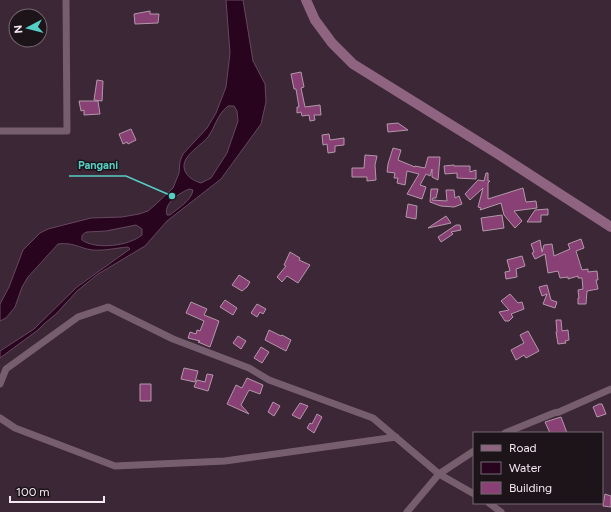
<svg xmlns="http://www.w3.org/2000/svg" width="611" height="512" font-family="Figtree,sans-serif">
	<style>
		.water { fill: #28041f; stroke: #66485e; fill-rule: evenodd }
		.building { fill: #894075; stroke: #b298a9 }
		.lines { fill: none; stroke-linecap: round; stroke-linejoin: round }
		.street { stroke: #765e6e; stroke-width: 7 }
		.secondary { stroke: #8e6481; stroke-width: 10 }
		.leader { fill: none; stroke: #55cec5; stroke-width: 1.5 }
		.callout-dot { fill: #55cec5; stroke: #1d141a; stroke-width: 1.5 }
		.callout-label { font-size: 11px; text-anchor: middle; font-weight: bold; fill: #55cec5; stroke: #1d141a; stroke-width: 3; stroke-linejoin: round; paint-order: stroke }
	</style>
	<rect width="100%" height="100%" fill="#3c2736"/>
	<!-- water -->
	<path class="water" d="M226,0H243L253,61L265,84L266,102L261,124L221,179L167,221L145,246L98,274L77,291L57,313L44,324L38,330L0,358V351L34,329L77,287L130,249L128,247C116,248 104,251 92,250C79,248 73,242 58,244L28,277L22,287L15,307L6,318L0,321V304L9,287L23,250L40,233L48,229L91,218L122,217L139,214L148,211L155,205L173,188L179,173L180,161L183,154L207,128L216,113L226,87L230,53ZM228,106H234L237,111L238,121L227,153L211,178L201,183C195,181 190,179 186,173C177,158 200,147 208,137C216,126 216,116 228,106ZM189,189L193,190C192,200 177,209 170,215H167C163,203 180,193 189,189ZM136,225L142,229V235C129,246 96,250 82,240C81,236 83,233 87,232L106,231Z"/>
	<!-- building -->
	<path class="building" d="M150,11V14H159L158,23L135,24L134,14Z
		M301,72L304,87L301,88L305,107L320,105L321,115H314L315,120L310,121L309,115L302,116L301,112L297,113V107H299L296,89H294L291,74Z
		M97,80L103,81L102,101L94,100Z
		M79,101H98L100,114L84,115V110L81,111Z
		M398,123L408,130L388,132L387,124Z
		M131,129L136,140L128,144L127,142L123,144L119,134Z
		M329,134L330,140L344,138V145L335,146V152L328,153L327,144L323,145L322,135Z
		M393,148L401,150L398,160L415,167V166L425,168L428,157H440L438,180L432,177V169L430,176L426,174L420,185L426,187L422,199L407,194L419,174L407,171L405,185L397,183L398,178H394L395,173L387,172L388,164Z
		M365,155L377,156L375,165L376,180L367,181V177H352V168H364Z
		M454,165V166H470V172L476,170V179L457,178V173L445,174L444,166Z
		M486,173H488V181H490L488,183V199L523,188L526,202L536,201L537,208L514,211L522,221L515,228L504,215L501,203L480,210L481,208L478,207L483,188L470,200L465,194L478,180L484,181Z
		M431,189H438L436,198H433L432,200L447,201L446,190H454L455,198L459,196L462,204L454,207L441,206L430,202Z
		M408,204L417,206L416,219L406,217Z
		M548,209V215H541V222H527L535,210Z
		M502,215L504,228L483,231L481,218Z
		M446,216L451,223L428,228Z
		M456,225H460L461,230L451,232L453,234L441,242L438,237Z
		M581,239L584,248L576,251L582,270L588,269V272L597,271L598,280H596L598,289L587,291L586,304H578V298H579L578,290L583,289L582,278H578V276L568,279V277L560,278L558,271L548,273L545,254L535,259L532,253L534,252L531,244L540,240L542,252L544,245L552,244L554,256L570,249L568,244Z
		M290,252L300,258L299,260L310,265L298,283L287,276L282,282L277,277L286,266L284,265Z
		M522,256L525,266L516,269L517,277L506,279L505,272L510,271L507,260Z
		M239,275L250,282L247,287L242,291L232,285Z
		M547,285L551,300L557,302L555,308L543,304L547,294L542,296L539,287Z
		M510,294L518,303L522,302L524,309L511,314L513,317L509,321H505L499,312L509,310L501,301Z
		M225,300L237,308L233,315L220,307Z
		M191,302L207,309L204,315L219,321L210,347L198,342L200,341L188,338L190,332L196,334L197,330L200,331L204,321L186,313Z
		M257,304L266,309L263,314L260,312L257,317L251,313Z
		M556,320H561L562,331L568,330L569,340L565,341L566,343L558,344L556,332H557Z
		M269,330L281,336L282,335L291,340L286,351L265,340Z
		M528,331L539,351L526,358L524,355L516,360L511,350L524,343L520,335Z
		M238,336L246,341L241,349L233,343Z
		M261,347L269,352L262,363L254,358Z
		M184,368L198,371L195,382L181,379Z
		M207,374L213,375L208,391L194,387L197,380L205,382Z
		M247,378L263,385L260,394L249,390L241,405L249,414L227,404L236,385L242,388Z
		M140,384H151V401H140Z
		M273,402L280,406L274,416L268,412Z
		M300,403L308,406L300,419L292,415Z
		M599,404H602L606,414L597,417L593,407Z
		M317,414L322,417L314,433L307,428L310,423L312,424Z
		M561,417L567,433H550L545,422Z
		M605,494L611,496V507L603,506Z"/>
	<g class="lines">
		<!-- street -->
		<path class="street" d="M0,131H67L66,0
			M0,384L6,369L78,317L108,307L173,339L249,368L269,380L373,418L439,474L474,494
			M0,418L15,428L115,466L225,461L396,437
			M505,433L554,413L559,412L611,389
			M489,503L501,512
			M407,512L439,474L474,451"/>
		<!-- secondary -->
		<path class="secondary" d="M306,0L315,20L332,43L353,64L498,154L611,227"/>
	</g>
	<!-- callouts -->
	<path class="leader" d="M172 196L126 176H69"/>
	<circle class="callout-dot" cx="172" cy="196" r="4"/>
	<g class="callout-label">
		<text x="98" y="169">Pangani</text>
	</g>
	<!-- legend -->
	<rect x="473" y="432" width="130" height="72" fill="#1d141a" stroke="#746970"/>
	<rect x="481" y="445" width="20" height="6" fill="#8e6481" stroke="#746970"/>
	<text x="509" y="452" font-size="12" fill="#f6e8f1">Road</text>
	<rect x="481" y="462" width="20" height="12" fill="#28041f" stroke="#746970"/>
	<text x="509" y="472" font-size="12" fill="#f6e8f1">Water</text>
	<rect x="481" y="482" width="20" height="12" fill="#894075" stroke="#746970"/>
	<text x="509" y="492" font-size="12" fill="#f6e8f1">Building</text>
	<!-- north arrow -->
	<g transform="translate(28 28) rotate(263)"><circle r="19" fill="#1d141a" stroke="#746970"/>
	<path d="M0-3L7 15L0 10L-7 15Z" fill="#55cec5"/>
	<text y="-6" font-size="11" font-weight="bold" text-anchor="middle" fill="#f6e8f1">N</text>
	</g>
	<!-- scale -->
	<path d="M10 496v6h94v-6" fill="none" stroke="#f6e8f1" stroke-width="2"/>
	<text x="16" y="496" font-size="12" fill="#f6e8f1" stroke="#1d141a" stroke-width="3" paint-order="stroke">100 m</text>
</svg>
